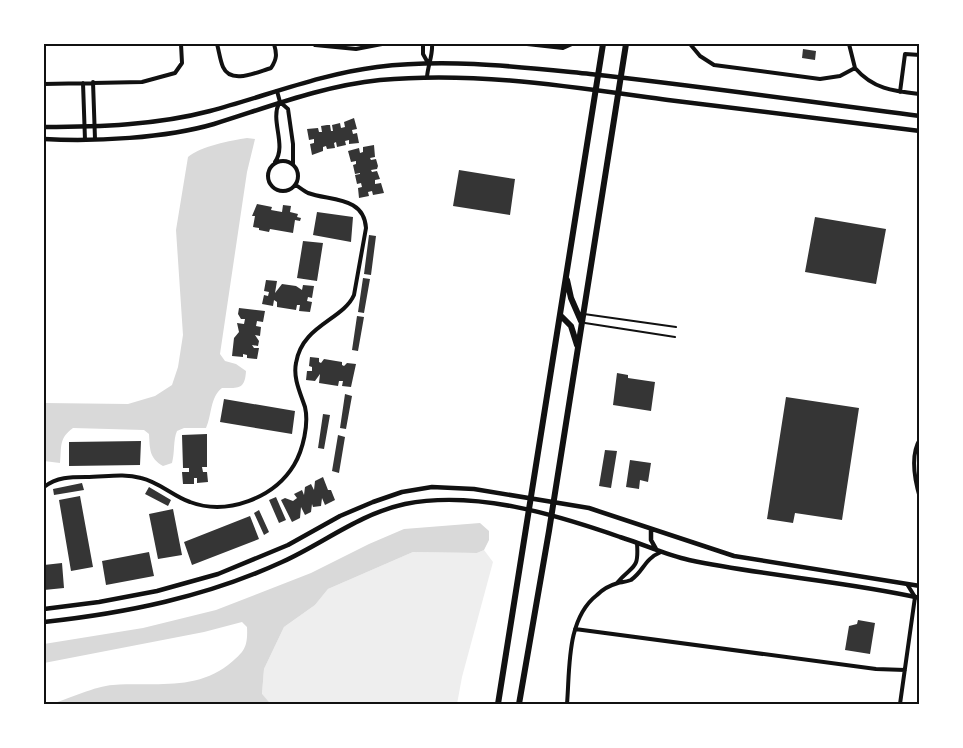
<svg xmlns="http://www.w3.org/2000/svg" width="963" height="748" font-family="'Nunito Sans',sans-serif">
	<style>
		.green { fill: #eee }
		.water { fill: #d9d9d9 }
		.building { fill: #353535 }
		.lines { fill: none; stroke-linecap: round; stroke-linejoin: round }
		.service { stroke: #111; stroke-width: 2 }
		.minor { stroke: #111; stroke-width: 4 }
		.tertiary { stroke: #111; stroke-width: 4.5 }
		.trunk { stroke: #111; stroke-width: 6 }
		.neatline { fill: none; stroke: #111; stroke-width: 2 }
	</style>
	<rect width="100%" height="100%" fill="#fff"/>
	<!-- green -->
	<path class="green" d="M484,550L493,562L462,677L457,704H276L269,702L262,695L264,669L284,627L315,605L328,589L413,552L477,553Z"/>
	<!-- water -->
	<path class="water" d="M247,138L255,139L247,172L220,354L225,361L236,364L246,371C245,390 238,388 222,388C210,397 212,415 206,428H184L177,431C173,440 175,452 172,463L163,466C149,458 150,449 149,434L144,430L73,428C58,439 62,447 60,463L44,461V403L128,404L155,396L172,385L178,367L183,335L176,230L188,157C199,147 232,140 247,138Z
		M480,523L489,531V540L484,550L477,553L413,552L328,589L315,605L284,627L264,669L262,694L269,702L276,704H51C69,699 95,686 113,685C152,682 195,691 228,665C244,652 248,648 247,627L242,622L204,632L44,663V644L143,628L216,610L311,573L369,544L404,529Z"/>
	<!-- building -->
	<path class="building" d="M803,49L816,51L815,60L802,58Z
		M354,118L357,129L352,130L353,134L357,133L359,143L349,144V140L345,141L346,145L337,147L336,142L334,143L335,148L327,149L326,146L323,147V151L312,155L310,144L314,143V139L309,140L307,129L318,128L319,132H322L321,126L327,125H330L331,131H333L332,125L340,123L341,128L345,127L344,122Z
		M374,145L375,157L370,158L371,160L376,159L378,166L377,169L371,170L372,172L377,171L380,179L375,180V184L381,183L384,193L373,195L372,191L368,192L369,196L359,198L358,188L362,187L361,183L357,184L355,175L360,174V173L355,174L353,165L356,164V161L351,162L348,151L359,148L360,153L363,152V147Z
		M459,170L515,179L510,215L453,206Z
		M257,204L272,207L271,210L282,212L283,205L291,206L290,212L298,214L297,217L301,218L300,221L295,220L293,233L270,229L269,232L259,230V228L253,227L255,216H252Z
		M317,212L353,217L351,242L313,235Z
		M815,217L886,229L876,284L805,272Z
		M369,235L376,236L371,275L364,274Z
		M303,241L323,243L317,281L297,278Z
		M363,278L370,279L364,313L358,312Z
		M266,280L277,281L275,293L282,284L296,286L302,290L303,285L314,286L312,298L308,297L307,301L312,302L310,312L299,311L300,305H297L296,310L277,307V302L274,300L273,306L262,304L264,295L268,296L269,292L264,291Z
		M239,308L265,311L263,322L257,321L256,326L261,327L260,336L255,335L259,341L258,346L252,345L254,348H259L257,359L247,358V355L243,354V357L232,356L234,338L239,332L237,323L244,324L245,319H241L238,314Z
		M357,316L364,317L358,351L352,350Z
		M310,357L319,358V362L321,363L324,359L342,362V365L344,366L347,363L356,364L351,387L342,386L343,381H339L338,386L319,383L320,374L315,381L306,380L307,371H312V367L309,366Z
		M617,373L628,375V378L655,382L651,411L613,405Z
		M345,394L352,396L346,429L340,428Z
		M786,397L859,408L842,520L795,513L793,523L767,519Z
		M224,399L295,411L292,434L220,422Z
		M323,414L330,415L324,449L318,448Z
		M207,434V467H202L203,472H207L208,482L197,483V478H194V484H183L182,472H189V468H183L182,435Z
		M338,435L345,437L339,473L332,471Z
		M141,441L140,465L69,466V442Z
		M605,450L617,451L611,488L599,486Z
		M630,460L651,463L648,482L640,480L639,489L626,487Z
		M323,477L328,490H331L335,500L325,505L322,498L321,506L313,507L312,504L311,512L305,515L301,507L300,518L292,522L281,500L285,498L293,501L297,498L294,494L302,490L304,495L305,487L311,484L314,490L315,481Z
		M82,483L84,490L54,495L53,489Z
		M149,487L171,500L168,506L145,494Z
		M80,496L93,567L71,571L59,500Z
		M276,497L286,520L279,523L269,500Z
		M173,509L182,555L158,559L149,514Z
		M259,510L269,532L264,535L254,513Z
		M250,516L259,539L192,565L184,542Z
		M149,552L154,576L106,585L102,561Z
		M62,563L64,588L44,590V565Z
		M858,620L875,623L870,654L845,650L849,626L857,624Z"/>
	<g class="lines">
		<!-- service -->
		<path class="service" d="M584,314L676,327
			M585,323L675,337"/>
		<!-- minor -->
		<path class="minor" d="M217,44C219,51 220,60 223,67C231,85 257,72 271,68C277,59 277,54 274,44
			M314,44L315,45L356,49L382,44
			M423,44V54L428,63
			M527,44L563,48L572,44
			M690,44L700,56L714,65L820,79L840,76L855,68C873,89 893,91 920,94
			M849,44L855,68
			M427,77C428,65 433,55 432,44
			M93,82L95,139
			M83,83L85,140
			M44,84L142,82L175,73L182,63L181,44
			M277,91L280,102L288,109L293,144V164
			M900,92L905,54L920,55
			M268 176a15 15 0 1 1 30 0a15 15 0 1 1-30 0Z
			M275,162C287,145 270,121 279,103
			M920,439C910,455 915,481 920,498
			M44,487C57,477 70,477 86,477C105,477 123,473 141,478C159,482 173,496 190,502C227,516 274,498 294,465C303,450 309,424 305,407C300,392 293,378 296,363C302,325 343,320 354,295L366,228C364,196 330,201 308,193C304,191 300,188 296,185
			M617,583C633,564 639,571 637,543
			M575,629L876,669L905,670
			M567,704C570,669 566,619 597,595C602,590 611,585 618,583C623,582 626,582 631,580C644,571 644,559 661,552
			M900,704L915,597L907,584"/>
		<!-- tertiary -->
		<path class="tertiary" d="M44,127C99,127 157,125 210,111C266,96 321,74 377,67C448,58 520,67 590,74C700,86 810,102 920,116
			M44,139C94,142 166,138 214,124C269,107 322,86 380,80C477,71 573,87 668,100C752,111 836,121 920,131
			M651,530V540L656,549
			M44,609L99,602L157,591L218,574L288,545L340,516L373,502L402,492L432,487L474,489L589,508L734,556L920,586
			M44,622C126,613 206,597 282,562C324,543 359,514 405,504C475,490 554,514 620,537C643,544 666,555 689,560C765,576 844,581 920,598"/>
		<!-- trunk -->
		<path class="trunk" d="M567,280L571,298L581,321
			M560,315L571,326L577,345
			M498,704L603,44
			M519,704L549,531L626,44"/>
	</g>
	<!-- border -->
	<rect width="963" height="748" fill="none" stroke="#ffffff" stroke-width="90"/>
	<rect x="45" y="45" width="873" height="658" class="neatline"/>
</svg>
